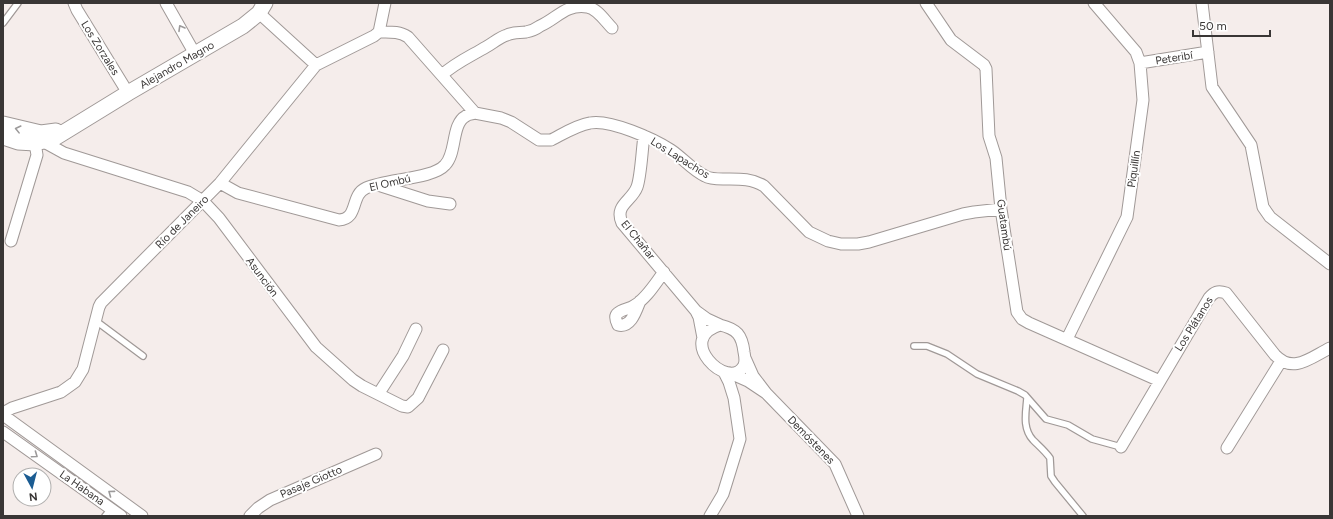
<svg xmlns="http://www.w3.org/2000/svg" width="1333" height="519" font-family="Figtree,sans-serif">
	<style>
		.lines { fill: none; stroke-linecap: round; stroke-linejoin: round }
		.service-casing { stroke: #a09997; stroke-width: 8 }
		.minor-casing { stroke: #a09997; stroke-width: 13 }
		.secondary-casing { stroke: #a09997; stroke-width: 17 }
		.service { stroke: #fff; stroke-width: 5.5 }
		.minor { stroke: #fff; stroke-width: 11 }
		.secondary { stroke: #fff; stroke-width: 15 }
		.oneway { stroke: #9c9a9a }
		.labels { text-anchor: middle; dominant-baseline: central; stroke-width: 4; stroke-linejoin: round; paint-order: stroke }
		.street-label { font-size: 11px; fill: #393635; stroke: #fff }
	</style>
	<rect width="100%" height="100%" fill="#f5edeb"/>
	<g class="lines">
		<defs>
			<path id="service" d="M3,23L18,3
				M96,321L143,356
				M914,346H927L947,354L977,374L1018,391L1025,395L1046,419L1068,425L1092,439L1121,447
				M1027,398C1026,412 1022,428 1033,440C1039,446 1045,451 1050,458L1051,476L1055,482L1083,516
				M105,516L111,509"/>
			<path id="minor" d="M74,3L77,10L128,93
				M166,3L195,54
				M926,3L951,40L984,65L986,69L989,136L996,158L1001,209L1017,312L1022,319L1029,323L1160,381
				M1202,3L1212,87L1251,145L1263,207L1270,217L1330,264
				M259,13L316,65
				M379,32C390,32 399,31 408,37L475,113L501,118L511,122L539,140H551C563,134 577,125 590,123C610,119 654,139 671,150C683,158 692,170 705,176C710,179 717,179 723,179C738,179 751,178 764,186L809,232L828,241L841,244H858L869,242L963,214L974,212L1001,209
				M379,32L385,3
				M1140,63L1208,52
				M442,75C455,63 471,56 486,47C493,43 500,37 507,35C513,32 520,33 526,32C531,31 536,29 540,26C558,18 565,4 587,7C597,8 605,21 612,28
				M644,136C642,149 641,176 637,187C632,201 614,205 622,223L696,311
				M44,142L64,153L188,192L203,201L219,218L316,347L353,380L362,386L402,406L408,407L418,398L443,350
				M220,183L238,193L339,220C359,219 350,195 366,188C386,179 433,179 445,165C457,153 451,124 466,116C468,114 472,114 475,113
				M378,185L428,201L450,204
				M11,241L37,155L35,143
				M640,301C636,311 631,328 618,325C616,321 614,316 618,313C622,309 630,309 635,305C647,298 656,282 664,272
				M720,325C737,329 742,335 744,352C745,357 746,363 743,367C728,391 674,339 720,325Z
				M703,338L699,317L696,311L707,319L720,325
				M1067,339L1127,217L1143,100L1140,63L1136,52L1094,3
				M730,373L748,381L766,393L753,376L745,358
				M379,393L403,356L416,329
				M766,393L835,464L858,516
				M3,413L12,408L61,392L75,382L83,369L99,307L101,303L220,183L316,65L374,36L379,32
				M3,415L142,516
				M3,432L121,516
				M1121,447L1209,298C1214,292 1218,290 1226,293L1275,355C1293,374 1310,358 1330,348
				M1227,448L1281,361
				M250,516L258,508L270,500L376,454
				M710,516L723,494L740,439L734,398L729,382L724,372"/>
			<path id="secondary" d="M3,124L41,133L56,131
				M3,137L18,142L35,143L53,139L128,93L243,26L259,13L265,3"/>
		</defs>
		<!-- service casing -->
		<use href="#service" class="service-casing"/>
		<!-- minor casing -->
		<use href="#minor" class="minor-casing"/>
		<!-- secondary casing -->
		<use href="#secondary" class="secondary-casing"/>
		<!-- service -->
		<use href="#service" class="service"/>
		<!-- minor -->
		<use href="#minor" class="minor"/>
		<!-- secondary -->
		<use href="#secondary" class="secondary"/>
	</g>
	<!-- one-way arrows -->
	<defs><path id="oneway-chevron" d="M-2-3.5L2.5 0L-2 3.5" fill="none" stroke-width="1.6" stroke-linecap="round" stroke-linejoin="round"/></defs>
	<g class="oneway">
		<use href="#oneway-chevron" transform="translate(181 28) rotate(-120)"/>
		<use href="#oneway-chevron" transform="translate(18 129) rotate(-166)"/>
		<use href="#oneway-chevron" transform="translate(35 455) rotate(35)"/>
		<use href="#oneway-chevron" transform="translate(111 493) rotate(-144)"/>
	</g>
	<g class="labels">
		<!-- street labels -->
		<g class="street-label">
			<text transform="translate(100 48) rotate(58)">Los Zorzales</text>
			<text transform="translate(1174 58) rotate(-9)">Peteribí</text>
			<text transform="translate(177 65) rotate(-30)">Alejandro Magno</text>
			<text transform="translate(680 158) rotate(32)">Los Lapachos</text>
			<text transform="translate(1134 169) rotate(-82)">Piquillín</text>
			<text transform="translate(390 183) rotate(-13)">El Ombú</text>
			<text transform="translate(182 222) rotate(-45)">Río de Janeiro</text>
			<text transform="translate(1004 225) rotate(82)">Guatambú</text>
			<text transform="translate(638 240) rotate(51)">El Chañar</text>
			<text transform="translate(262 277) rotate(53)">Asunción</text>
			<text transform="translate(1194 324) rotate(-58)">Los Plátanos</text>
			<text transform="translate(811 440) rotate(46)">Demóstenes</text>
			<text transform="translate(311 482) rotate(-23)">Pasaje Giotto</text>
			<text transform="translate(82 488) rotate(35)">La Habana</text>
		</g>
	</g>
	<!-- border -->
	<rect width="1333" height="519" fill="none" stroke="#393635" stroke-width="8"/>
	<!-- north arrow -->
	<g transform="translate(32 487) rotate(173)"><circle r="19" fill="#ffffff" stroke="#b0afae"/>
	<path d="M0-3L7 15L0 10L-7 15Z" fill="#1b5c92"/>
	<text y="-6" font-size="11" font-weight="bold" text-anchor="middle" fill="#393635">N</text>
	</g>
	<!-- scale -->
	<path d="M1193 30v6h77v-6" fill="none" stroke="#393635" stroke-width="2"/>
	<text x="1199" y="30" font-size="12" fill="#393635" stroke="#ffffff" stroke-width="3" paint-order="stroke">50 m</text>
</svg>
